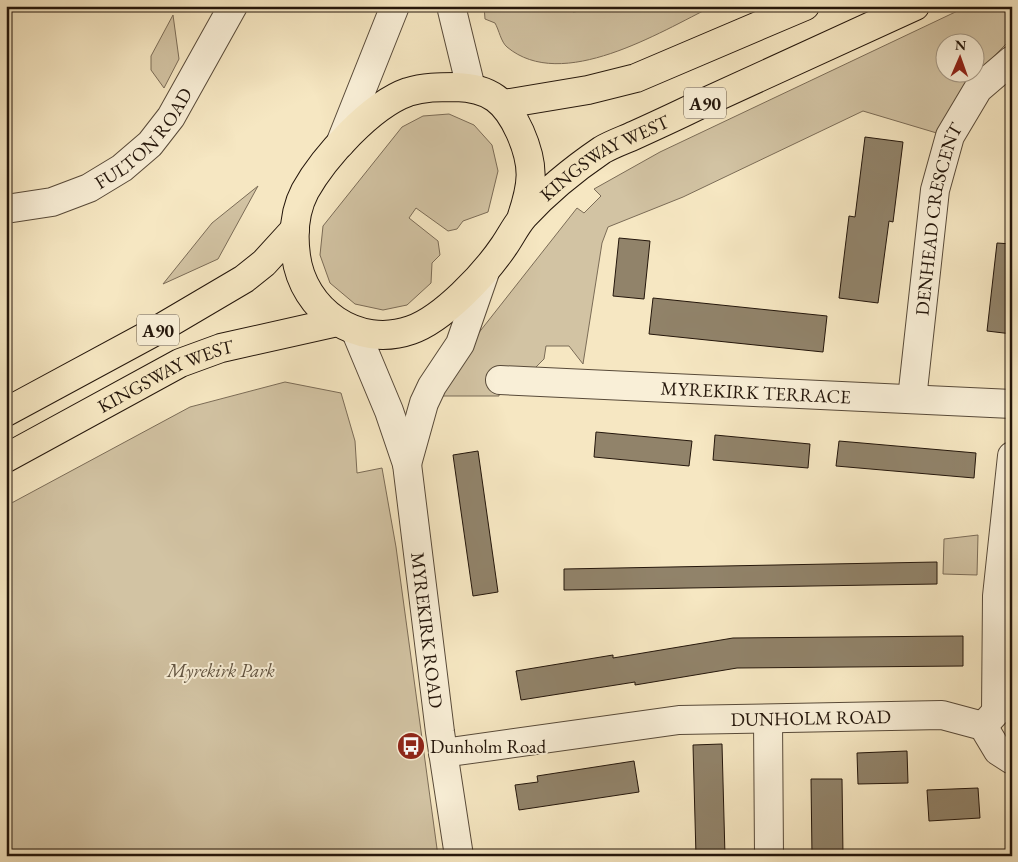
<svg xmlns="http://www.w3.org/2000/svg" width="1018" height="862" font-family="'EB Garamond',serif">
	<style>
		.green { fill: #d2c3a3; stroke: #7b6c57; fill-rule: evenodd }
		.building { fill: #91836a; stroke: #24160b }
		.lines { fill: none; stroke-linecap: round; stroke-linejoin: round }
		.minor-casing { stroke: #584a39; stroke-width: 30 }
		.tertiary-casing { stroke: #584a39; stroke-width: 30 }
		.trunk-casing { stroke: #24160b; stroke-width: 30 }
		.minor { stroke: #f9efd7; stroke-width: 28 }
		.tertiary { stroke: #f9efd7; stroke-width: 28 }
		.trunk { stroke: #f6e7c2; stroke-width: 28 }
		.labels { text-anchor: middle; dominant-baseline: central; stroke-width: 4; stroke-linejoin: round; paint-order: stroke }
		.shield { fill: #f9efd7; stroke: #645748; stroke-width: 1 }
		.shield-label { font-size: 18px; font-weight: bold; fill: #24160b }
		.street-label { font-size: 19px; fill: #24160b; stroke: #f9efd7 }
		.park-label { font-size: 19px; font-style: italic; fill: #615340; stroke: #f9efd7 }
		.poi-label { font-size: 19px; fill: #24160b; stroke: #f9efd7; text-anchor: start }
	</style>
	<rect width="100%" height="100%" fill="#f6e7c2"/>
	<filter id="stains"><feTurbulence type="fractalNoise" baseFrequency=".004" numOctaves="4"/><feColorMatrix values="0 0 0 0 .2 0 0 0 0 .09 0 0 0 0 .02 0 0 0 .5 -.17"/></filter>
	<radialGradient id="worn" r=".72"><stop offset=".6" stop-color="#630" stop-opacity="0"/><stop offset="1" stop-color="#630" stop-opacity=".3"/></radialGradient>
	<!-- green -->
	<path class="green" d="M484,6H572L573,12L615,6H713C660,32 562,93 507,47C501,42 499,30 495,23L485,19Z
		M968,6H1012V41L1006,44L963,88L940,134L863,111L683,197L608,227L602,243L583,364L569,346H546L544,359L533,370L501,371L499,396H441L455,363L577,208L584,213L601,196L594,189L660,152ZM946,42H976V72H946Z
		M173,15L179,59L164,88L151,70V56Z
		M449,114L474,125L492,145L498,171L488,212L463,221L457,229L448,231L416,208L409,218L438,241L440,255L432,263L431,283L407,305L383,310L355,304L330,283L320,255L323,226L402,127L423,116Z
		M258,186L218,259L163,284L212,223Z
		M285,382L341,393L355,441L357,473L382,468L396,547L438,856H6V506L190,407Z
		M978,535L977,575L943,574L944,539Z"/>
	<!-- building -->
	<path class="building" d="M865,137L903,142L893,222L889,221L878,303L839,298L849,216L855,217Z
		M619,238L650,241L644,299L613,296Z
		M997,243L1012,244V334L987,331Z
		M653,298L827,316L823,352L649,334Z
		M596,432L692,441L689,466L594,457Z
		M715,435L810,444L808,468L713,460Z
		M839,441L976,453L974,478L836,466Z
		M478,451L498,592L473,596L453,455Z
		M937,562V584L564,590V569Z
		M963,636V666L737,668L635,685V682L521,700L516,671L613,655V658L733,638Z
		M722,744L725,856H696L693,745Z
		M907,751L908,783L858,784L857,753Z
		M634,761L639,792L519,810L515,785L538,782L537,776Z
		M811,779H842L843,856H812Z
		M978,788L980,818L929,821L927,790Z"/>
	<g class="lines">
		<defs>
			<g id="minor">
				<path id="s1" d="M6,209L52,202L89,188L122,168L150,144L171,117L233,6"/>
				<path id="s2" d="M500,380L1012,404"/>
				<path id="s3" d="M912,399L935,190L950,136L978,89L1012,60"/>
				<path d="M768,719L769,856"/>
				<path d="M983,726L996,712L997,596L1012,456"/>
				<path id="s4" d="M443,753L679,720L942,715L983,726L998,751L1012,760"/>
			</g>
			<g id="tertiary">
				<path d="M451,6L471,88"/>
				<path d="M340,144L395,6"/>
				<path id="s5" d="M356,332L389,411L407,464L440,732L459,856"/>
				<path d="M407,464L424,403L432,386L460,344L485,272"/>
			</g>
			<g id="trunk">
				<path d="M504,104L588,90L636,78L805,6"/>
				<path id="s6" d="M521,219C533,184 535,166 520,132C506,101 490,88 456,87C439,87 424,87 408,92C371,105 324,157 305,191C295,210 293,234 296,256C303,310 357,349 411,330C443,319 485,274 504,246C511,236 516,225 524,216C547,191 574,169 602,150C612,144 624,140 635,135C657,125 679,115 701,104C772,72 843,39 915,6"/>
				<path d="M6,412L154,332L244,279L264,263L295,229"/>
				<path id="s7" d="M6,458L180,363L221,348L337,322"/>
			</g>
		</defs>
		<!-- minor casing -->
		<use href="#minor" class="minor-casing"/>
		<!-- tertiary casing -->
		<use href="#tertiary" class="tertiary-casing"/>
		<!-- trunk casing -->
		<use href="#trunk" class="trunk-casing"/>
		<!-- minor -->
		<use href="#minor" class="minor"/>
		<!-- tertiary -->
		<use href="#tertiary" class="tertiary"/>
		<!-- trunk -->
		<use href="#trunk" class="trunk"/>
	</g>
	<!-- icons -->
	<defs>
		<symbol id="bus-disc" viewBox="-11 -11 22 22"><circle r="9.5" fill="#8f2418" stroke="#f9efd7"/><path d="M-5-6H5V4H4V6H2V4H-2V6H-4V4H-5ZM-3.5-4V0h7V-4ZM-3.5 1.2v1.5H-2V1.2ZM2 1.2v1.5H3.5V1.2Z" fill="#fff"/></symbol>
	</defs>
	<g fill-rule="evenodd">
		<use href="#bus-disc" x="395" y="730" width="32" height="32"/>
	</g>
	<g class="labels">
		<!-- shield labels -->
		<g class="shield">
			<rect x="684" y="87.5" width="42" height="31" rx="4"/>
			<rect x="137" y="314.5" width="42" height="31" rx="4"/>
		</g>
		<g class="shield-label">
			<text x="705" y="103">A90</text>
			<text x="158" y="330">A90</text>
		</g>
		<!-- street labels -->
		<g class="street-label">
			<text stroke="none"><textPath href="#s1" startOffset="161">FULTON ROAD</textPath></text>
			<text stroke="none"><textPath href="#s6" startOffset="854">KINGSWAY WEST</textPath></text>
			<text stroke="none"><textPath href="#s3" startOffset="182">DENHEAD CRESCENT</textPath></text>
			<text stroke="none"><textPath href="#s7" startOffset="180">KINGSWAY WEST</textPath></text>
			<text stroke="none"><textPath href="#s2" startOffset="256">MYREKIRK TERRACE</textPath></text>
			<text stroke="none"><textPath href="#s5" startOffset="309">MYREKIRK ROAD</textPath></text>
			<text stroke="none"><textPath href="#s4" startOffset="370">DUNHOLM ROAD</textPath></text>
		</g>
		<!-- park labels -->
		<g class="park-label">
			<text x="221" y="670">Myrekirk Park</text>
		</g>
		<!-- poi labels -->
		<g class="poi-label">
			<text x="430" y="746">Dunholm Road</text>
		</g>
	</g>
	<!-- margin -->
	<rect width="1018" height="862" fill="none" stroke="#f6e7c2" stroke-width="25"/>
	<rect x="8" y="8" width="1003" height="847" fill="none" stroke="#24160b" stroke-width="2.5"/>
	<rect x="12" y="12" width="993" height="837" fill="none" stroke="#24160b"/>
	<!-- north arrow -->
	<g transform="translate(960 58) rotate(2)"><circle r="24" fill="#f9efd7" stroke="#a49885"/>
	<path d="M0-4L9 19L0 12L-9 19Z" fill="#8f2418"/>
	<text y="-8" font-size="14" font-weight="bold" text-anchor="middle" fill="#24160b">N</text>
	</g>
	<rect width="100%" height="100%" filter="url(#stains)"/>
	<rect width="100%" height="100%" fill="url(#worn)"/>
</svg>
